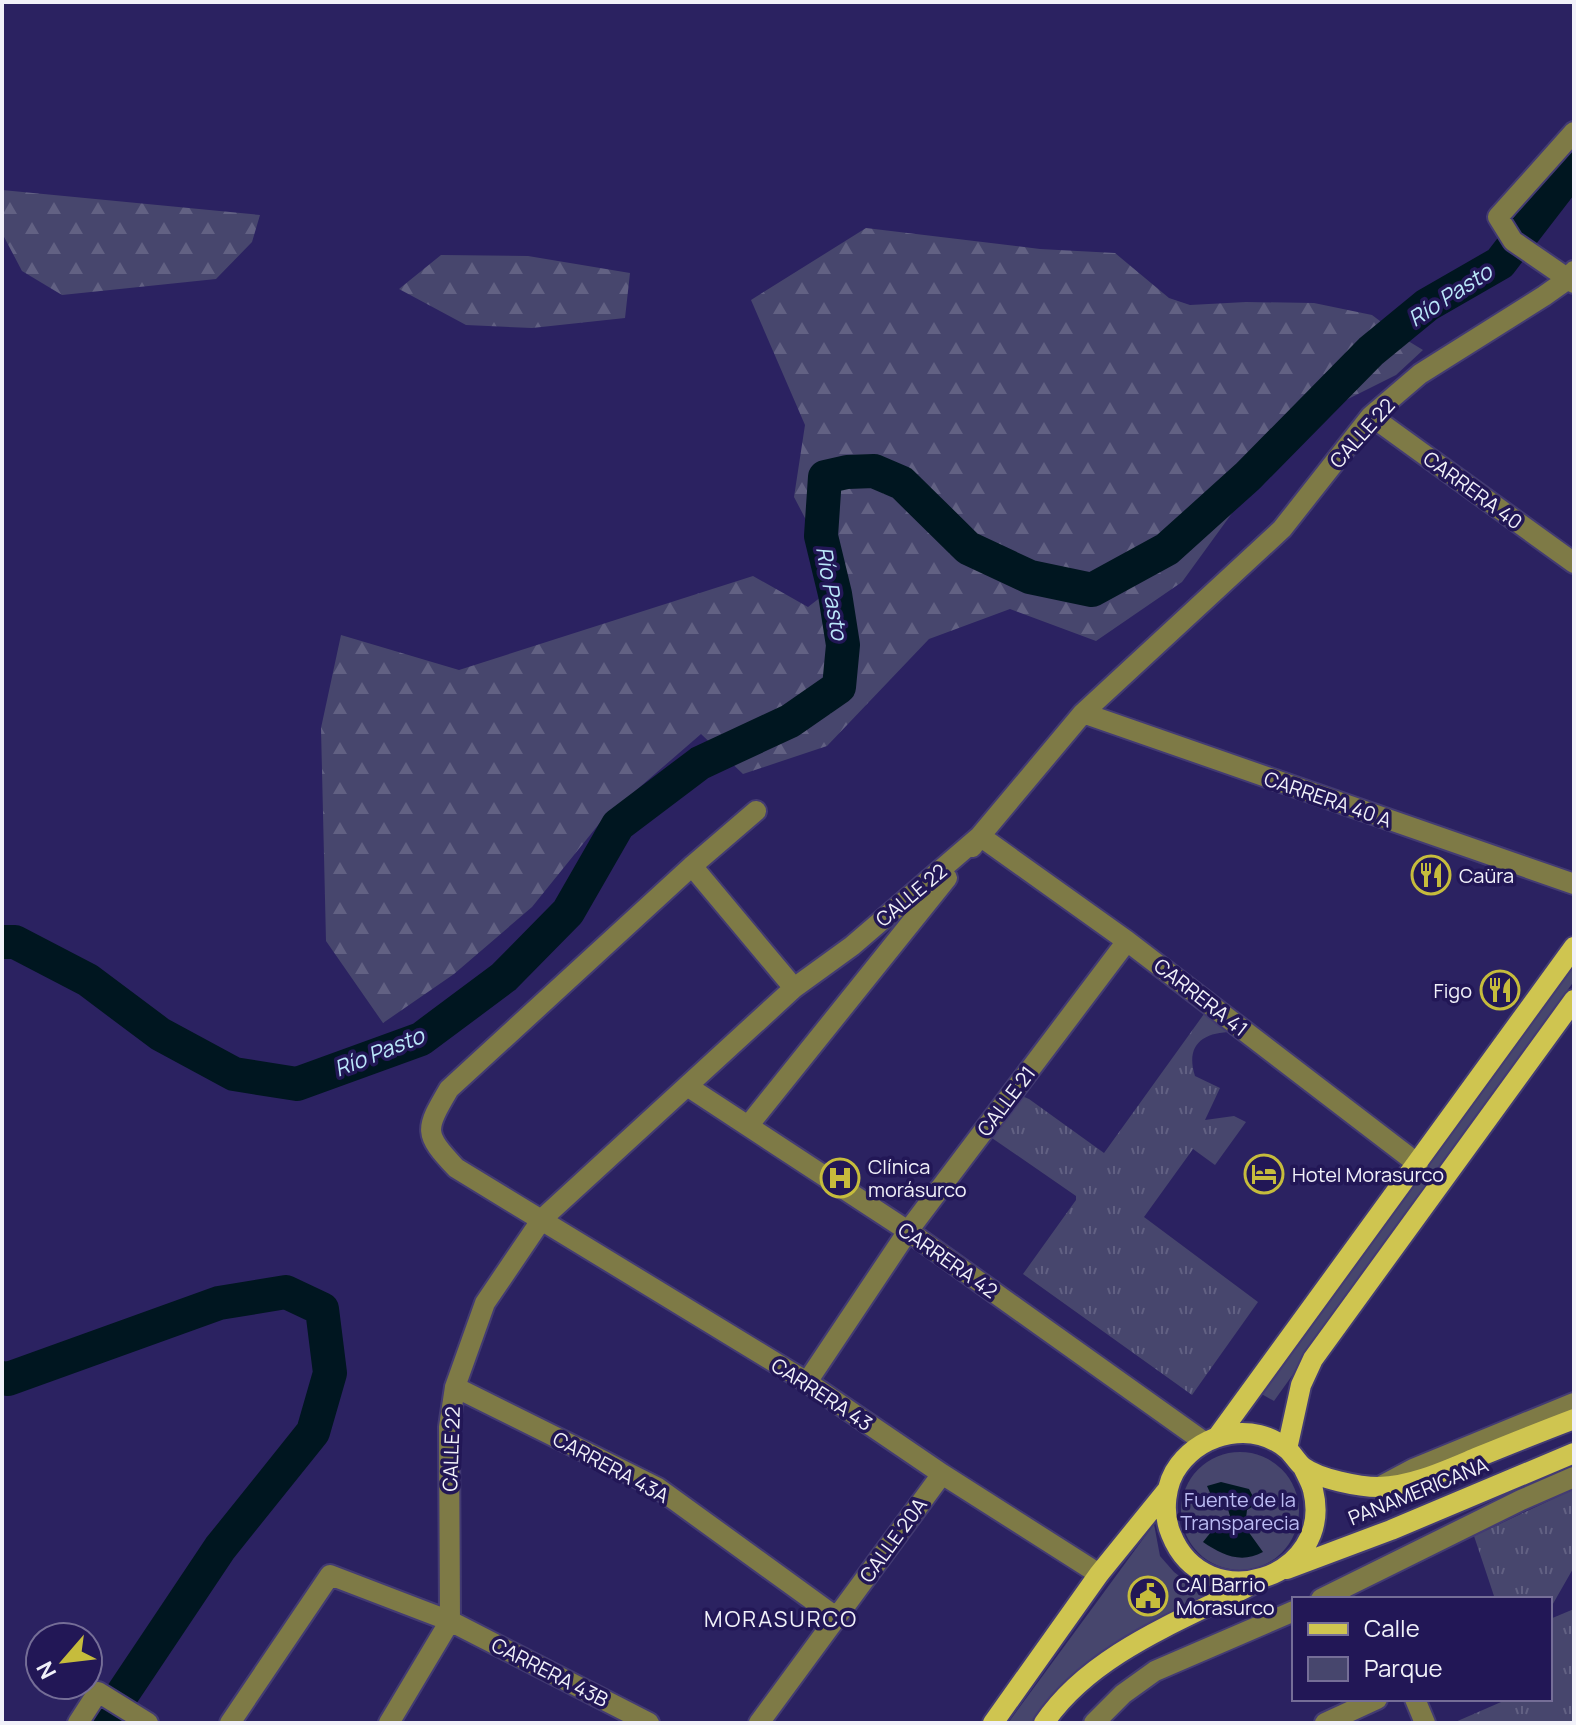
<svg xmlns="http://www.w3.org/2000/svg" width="1576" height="1725" font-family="Manrope,sans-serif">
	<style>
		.grass { fill: url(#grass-tufts) }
		.forest { fill: url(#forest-firs) }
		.park { fill: #47466d }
		.water { fill: #001620 }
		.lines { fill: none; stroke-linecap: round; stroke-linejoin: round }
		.river { stroke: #001620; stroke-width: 34 }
		.minor-casing { stroke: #433b73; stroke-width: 24 }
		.major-casing { stroke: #433b73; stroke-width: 24 }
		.minor { stroke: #7e7a46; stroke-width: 20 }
		.major { stroke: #cfc550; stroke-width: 20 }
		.labels { text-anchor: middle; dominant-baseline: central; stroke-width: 7; stroke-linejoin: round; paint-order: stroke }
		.street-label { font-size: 20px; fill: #f1f1f9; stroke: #221756 }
		.poi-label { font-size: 20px; fill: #f1f1f9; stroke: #221756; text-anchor: start }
		.park-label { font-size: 20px; fill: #bbbbf3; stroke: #221756 }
		.water-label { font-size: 22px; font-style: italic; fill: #bbe8fa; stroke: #221756 }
		.neighbourhood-label { font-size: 22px; letter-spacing: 2px; fill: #f1f1f9; stroke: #221756 }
	</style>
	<defs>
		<pattern id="grass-tufts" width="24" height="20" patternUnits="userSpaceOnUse" patternTransform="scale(2)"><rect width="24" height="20" fill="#47466d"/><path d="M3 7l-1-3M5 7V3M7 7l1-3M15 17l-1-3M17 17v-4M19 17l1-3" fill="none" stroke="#626183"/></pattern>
		<pattern id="forest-firs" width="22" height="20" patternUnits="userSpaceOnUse" patternTransform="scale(2)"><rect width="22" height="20" fill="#47466d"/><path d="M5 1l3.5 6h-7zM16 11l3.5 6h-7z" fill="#626183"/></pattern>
	</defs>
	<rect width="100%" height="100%" fill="#2b2261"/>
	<!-- grass -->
	<path class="grass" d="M1204,1014L1232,1032C1203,1032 1185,1045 1195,1076L1220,1088L1205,1120L1234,1116L1246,1122L1215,1165L1193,1149L1144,1217L1258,1302L1192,1395L1023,1274L1076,1200V1196L989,1136L1017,1094L1029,1099L1104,1153Z
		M1572,1490L1574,1500V1567L1550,1609V1599H1495L1474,1536Z
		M1574,1609V1723H1453L1508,1699H1550V1619Z"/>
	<!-- forest -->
	<path class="forest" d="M2,190L260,215L252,242L216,279L62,295L22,271L2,233Z
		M866,228L1040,249L1115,253L1169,298L1190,305L1246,302L1314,303L1372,315L1400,336L1423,350L1396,375L1318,414L1235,509L1182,582L1096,641L1010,609L929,639L827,746L743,774L701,734L603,819L532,907L454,974L383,1023L326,941L321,728L341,635L459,670L753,576L808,607L839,583L794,497L805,425L751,300Z
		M441,255L528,256L630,273L625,318L532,328L466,325L399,289Z"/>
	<!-- park -->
	<path class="park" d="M1574,949V981L1274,1401L1258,1392Z
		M1181 1511a59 59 0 1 1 118 0a59 59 0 1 1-118 0Z
		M1154,1524L1160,1556L1174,1572L1207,1597C1142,1630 1072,1659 1032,1723H1008Z"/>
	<!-- water -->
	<path class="water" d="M1221,1482L1249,1489L1257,1504L1247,1510L1245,1527L1263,1552C1241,1564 1222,1555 1203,1542L1219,1522L1230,1516L1227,1506L1211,1495L1207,1486Z"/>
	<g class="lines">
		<!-- river -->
		<path class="river" d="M2,942H15L88,980L160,1034L234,1074L297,1084L421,1039L504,977L568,912L618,825L700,763L790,721L839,687L843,645L835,594L821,536L825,477L847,472L874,471L902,483L968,548L1030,577L1092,590L1167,549L1248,476L1371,351L1427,305L1500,263L1574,167
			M2,1378L8,1379L219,1303L286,1292L322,1309L330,1373L313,1432L220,1548L103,1723"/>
		<defs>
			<path id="minor" d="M1574,132L1498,217L1513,241L1574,283
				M1371,416L1574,563
				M1083,713L1574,884
				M756,811L692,866L449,1089C425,1130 423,1133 456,1168L807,1382L942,1474L1099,1574
				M972,847L980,836L1127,941L1418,1164
				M692,866L794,988
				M687,1086L908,1231L1204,1442
				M748,1126L947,878
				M807,1382L908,1231L1127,941
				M455,1387L658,1488L836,1617
				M1383,1485L1413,1469L1574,1403
				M1321,1599L1521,1500L1574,1477
				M450,1621L449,1427L455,1387L485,1303L542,1219L794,988L852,946L980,836L1083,713L1282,529L1371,416L1420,374L1544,296L1568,279L1574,271
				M1415,1699L1425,1723
				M78,1723L98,1692L148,1723
				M230,1723L330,1575L450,1621L649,1723
				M389,1723L450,1621
				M759,1723L942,1474
				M1094,1723L1123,1694L1155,1671L1294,1611
				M1325,1723L1377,1699"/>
			<path id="major" d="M1218,1436L1574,947
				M1287,1449L1301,1385L1313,1359L1574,1000
				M1303,1467C1306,1474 1311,1482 1313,1490C1335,1579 1205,1620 1171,1534C1162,1513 1165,1483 1179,1465C1204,1432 1253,1421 1287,1449C1293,1454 1297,1462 1303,1467C1319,1479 1359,1487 1379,1487C1413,1486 1447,1470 1478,1457C1510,1444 1542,1431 1574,1419
				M1287,1569L1391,1530L1574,1453
				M993,1723L1099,1574L1168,1489
				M1044,1723C1091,1653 1183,1620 1255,1583"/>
		</defs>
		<!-- minor casing -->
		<use href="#minor" class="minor-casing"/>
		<!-- major casing -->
		<use href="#major" class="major-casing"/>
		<!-- minor -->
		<use href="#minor" class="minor"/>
		<!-- major -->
		<use href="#major" class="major"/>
	</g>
	<!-- icons -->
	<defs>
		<symbol id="restaurant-ring" viewBox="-11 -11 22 22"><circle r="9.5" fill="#221756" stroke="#c6bc3c" stroke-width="1.5"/><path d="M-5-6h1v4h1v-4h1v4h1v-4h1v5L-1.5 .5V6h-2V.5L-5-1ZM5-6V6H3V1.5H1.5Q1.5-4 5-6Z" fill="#c6bc3c"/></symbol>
		<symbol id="hotel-ring" viewBox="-11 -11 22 22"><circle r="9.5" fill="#221756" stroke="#c6bc3c" stroke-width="1.5"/><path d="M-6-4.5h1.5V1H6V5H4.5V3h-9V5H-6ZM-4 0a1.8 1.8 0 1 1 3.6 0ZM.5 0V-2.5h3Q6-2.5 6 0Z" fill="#c6bc3c"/></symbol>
		<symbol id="hospital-ring" viewBox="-11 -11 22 22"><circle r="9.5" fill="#221756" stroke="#c6bc3c" stroke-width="1.5"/><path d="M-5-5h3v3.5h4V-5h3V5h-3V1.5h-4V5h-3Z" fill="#c6bc3c"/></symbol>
		<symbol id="civic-ring" viewBox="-11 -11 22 22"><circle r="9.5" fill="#221756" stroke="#c6bc3c" stroke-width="1.5"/><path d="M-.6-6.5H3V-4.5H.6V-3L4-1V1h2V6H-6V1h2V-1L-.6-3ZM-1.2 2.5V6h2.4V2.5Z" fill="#c6bc3c"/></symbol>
	</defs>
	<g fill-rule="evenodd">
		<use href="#restaurant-ring" x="1409" y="853" width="44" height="44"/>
		<use href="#restaurant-ring" x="1478" y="968" width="44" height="44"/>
		<use href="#hotel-ring" x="1242" y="1152" width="44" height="44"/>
		<use href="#hospital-ring" x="818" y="1156" width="44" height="44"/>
		<use href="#civic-ring" x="1126" y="1574" width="44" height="44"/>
	</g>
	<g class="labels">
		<!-- street labels -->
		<g class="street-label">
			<text transform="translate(1362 433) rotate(-48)">CALLE 22</text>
			<text transform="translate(1473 490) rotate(36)">CARRERA 40</text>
			<text transform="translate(1328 799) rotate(19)">CARRERA 40 A</text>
			<text transform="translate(911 895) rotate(-40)">CALLE 22</text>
			<text transform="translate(1201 997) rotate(38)">CARRERA 41</text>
			<text transform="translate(1006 1101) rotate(-53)">CALLE 21</text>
			<text transform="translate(948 1260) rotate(35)">CARRERA 42</text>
			<text transform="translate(822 1394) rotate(33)">CARRERA 43</text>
			<text transform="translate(451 1449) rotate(-88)">CALLE 22</text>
			<text transform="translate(611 1467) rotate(28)">CARRERA 43A</text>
			<text transform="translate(1418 1491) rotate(-22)">PANAMERICANA</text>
			<text transform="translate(893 1540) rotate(-54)">CALLE 20A</text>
			<text transform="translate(550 1672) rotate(27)">CARRERA 43B</text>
		</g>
		<!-- poi labels -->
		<g class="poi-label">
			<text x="1459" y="875">Caüra</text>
			<text x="1472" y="990" text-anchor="end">Figo</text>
			<text x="868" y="1166">Clínica<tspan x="868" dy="23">morásurco</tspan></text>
			<text x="1292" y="1174">Hotel Morasurco</text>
			<text x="1176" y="1584">CAI Barrio<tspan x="1176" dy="23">Morasurco</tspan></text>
		</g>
		<!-- park labels -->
		<g class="park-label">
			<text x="1240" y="1499">Fuente de la<tspan x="1240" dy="23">Transparecia</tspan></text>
		</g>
		<!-- water labels -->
		<g class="water-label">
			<text transform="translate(1450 295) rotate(-33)">Río Pasto</text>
			<text transform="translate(832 593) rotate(80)">Río Pasto</text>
			<text transform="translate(379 1052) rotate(-22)">Río Pasto</text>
		</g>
		<!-- neighbourhood labels -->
		<g class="neighbourhood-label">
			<text x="781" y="1619">MORASURCO</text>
		</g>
	</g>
	<!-- border -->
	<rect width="1576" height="1725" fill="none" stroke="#f1f1f9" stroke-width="8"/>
	<!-- legend -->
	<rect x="1292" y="1597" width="260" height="104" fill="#221756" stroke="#756e97" stroke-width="2"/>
	<rect x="1308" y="1623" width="40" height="12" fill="#cfc550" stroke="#756e97" stroke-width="2"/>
	<text x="1364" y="1637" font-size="24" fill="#f1f1f9">Calle</text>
	<rect x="1308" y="1657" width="40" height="24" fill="#47466d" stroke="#756e97" stroke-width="2"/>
	<text x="1364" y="1677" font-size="24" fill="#f1f1f9">Parque</text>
	<!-- north arrow -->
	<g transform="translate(64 1661) rotate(242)"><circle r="38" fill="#221756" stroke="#756e97" stroke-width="2"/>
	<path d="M0-6L14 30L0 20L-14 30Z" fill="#c6bc3c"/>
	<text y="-12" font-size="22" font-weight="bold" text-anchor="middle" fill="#f1f1f9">N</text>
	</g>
</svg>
